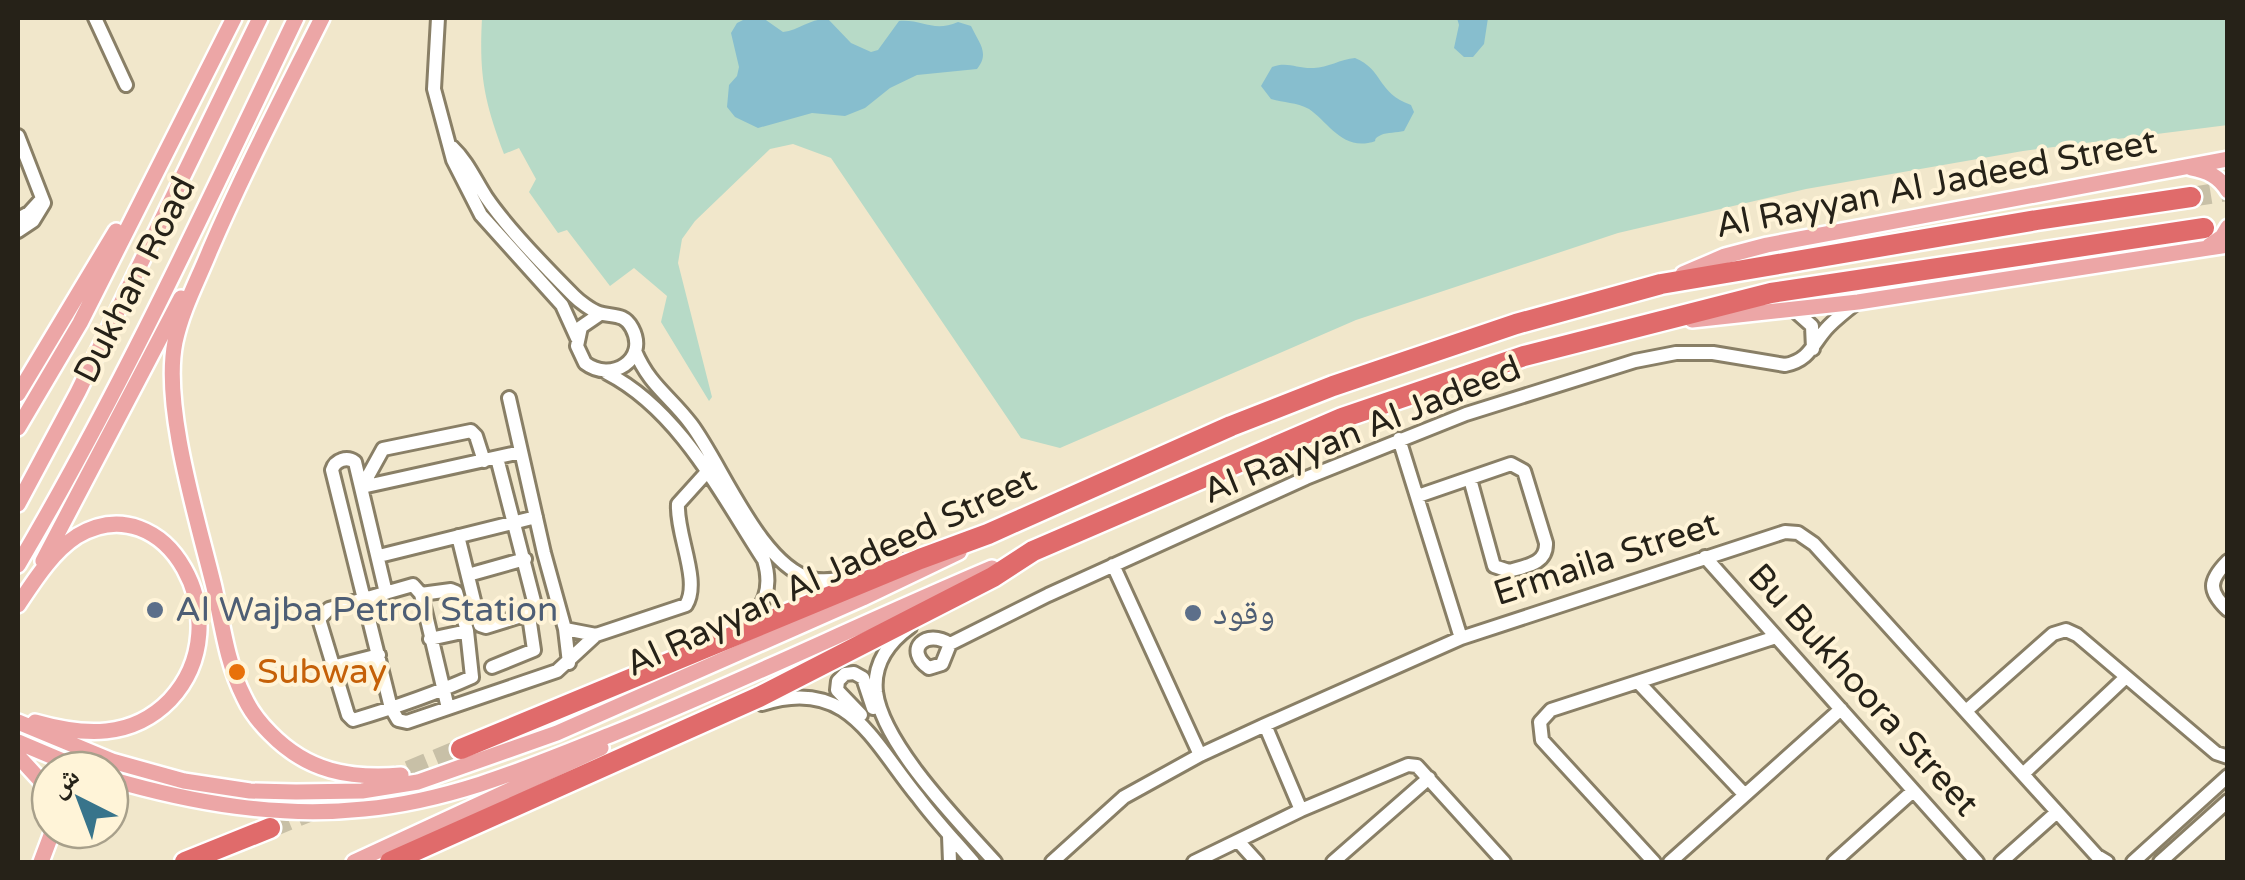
<svg xmlns="http://www.w3.org/2000/svg" width="2245" height="880" font-family="'Varela Round','Noto Naskh Arabic',sans-serif">
	<style>
		.green { fill: #b7dac7 }
		.water { fill: #87bece }
		.lines { fill: none; stroke-linecap: round; stroke-linejoin: round }
		.highway-tunnel { stroke: #c8c0a7; stroke-width: 20; stroke-dasharray: 20 10; stroke-linecap: butt }
		.minor-casing { stroke: #897f66; stroke-width: 18 }
		.major-casing { stroke: #fff; stroke-width: 20 }
		.highway-casing { stroke: #fff; stroke-width: 25 }
		.minor { stroke: #fff; stroke-width: 12 }
		.major { stroke: #eca6a6; stroke-width: 15 }
		.highway { stroke: #e06b6b; stroke-width: 20 }
		.service-dot { fill: #5c6f8a; stroke: #fff4d8; stroke-width: 4 }
		.food-dot { fill: #e8710a; stroke: #fff4d8; stroke-width: 4 }
		.labels { text-anchor: middle; dominant-baseline: central; stroke-width: 8; stroke-linejoin: round; paint-order: stroke }
		.street-label { font-size: 35px; fill: #262218; stroke: #fff4d8 }
		.service-label { font-size: 35px; fill: #4e5e75; stroke: #fff4d8; text-anchor: start }
		.food-label { font-size: 35px; fill: #c56008; stroke: #fff4d8; text-anchor: start }
	</style>
	<rect width="100%" height="100%" fill="#f1e7cb"/>
	<!-- green -->
	<path class="green" d="M482,18H2227L2228,125L2023,151L1806,189L1618,233L1356,320L1060,448L1021,438L831,158L793,144L770,149L695,221L682,239L678,263L712,397L709,401L661,322L667,296L634,268L610,286L567,230L558,233L529,192L536,179L519,148L504,154C484,101 479,75 482,18Z"/>
	<!-- water -->
	<path class="water" d="M747,18H763L783,32C800,30 810,18 828,19L851,43L871,52L878,50L899,21C923,19 933,33 958,22L971,26C979,43 990,53 977,69L917,75L890,88L865,108L845,116L812,113L758,128L735,117L727,107L729,85L737,76L739,67L731,33L737,23Z
		M1457,18H1488L1484,44L1473,57H1464L1454,48L1459,25Z
		M1355,58C1383,69 1377,93 1411,105L1414,112L1404,131C1397,133 1387,132 1381,135C1369,141 1382,140 1368,143C1341,148 1327,121 1309,109C1296,102 1284,103 1271,99L1261,86L1272,67C1288,61 1297,69 1314,68C1327,68 1341,59 1355,58Z"/>
	<g class="lines">
		<!-- highway-tunnel -->
		<path class="highway-tunnel" d="M2191,197L2228,191
			M270,828L461,749"/>
		<defs>
			<path id="minor" d="M95,18L126,85
				M438,18L434,89L453,160L481,215L562,305L577,338
				M18,136L44,203L33,221L18,231
				M452,147C467,161 475,180 486,197C507,228 547,269 574,296C580,302 591,310 599,313C613,317 624,313 632,328C649,360 611,383 585,363L577,346L581,327L600,314
				M18,219L29,213L39,202
				M1794,310L1812,326L1813,349
				M635,351C650,386 669,395 691,424C722,465 760,566 812,579C841,586 873,564 902,561
				M607,373C679,410 721,494 764,560C773,589 764,607 743,628
				M509,398L544,553L565,629L569,663
				M1399,439L1461,638
				M362,487L383,449L471,431L476,436L484,461
				M362,487L521,452
				M1418,496L1511,464L1524,471L1546,543C1547,564 1526,566 1509,571L1494,566L1470,479
				M458,536L480,625L486,627L534,612L536,609L497,458
				M379,556L536,517
				M1705,557L1977,862
				M2228,561C2208,581 2208,591 2228,610
				M1113,565L1200,755
				M468,575L525,559
				M386,593L355,462C347,456 335,460 332,470L391,708L398,720L407,722L557,671L596,635
				M421,594L451,590L456,592L467,631L430,639
				M910,627C888,643 873,664 876,692C883,745 959,822 995,862
				M565,629L596,635L686,605C701,581 676,534 678,504L706,473
				M950,644C926,628 903,650 929,668L942,664L950,644L1048,595L1306,478L1466,414L1635,361L1676,353H1713L1785,365C1811,360 1813,342 1829,326C1837,318 1847,310 1856,303
				M332,667L379,655
				M492,667L534,650L529,616
				M1638,682L1745,795
				M762,704C848,676 872,741 918,797C935,820 955,841 973,862
				M448,708L421,594L413,585L329,609L319,619L348,715L353,720C393,708 434,694 472,677L467,631
				M1966,711L2053,634L2066,630L2077,635L2216,753L2228,757
				M861,715L837,690L838,681L845,674L854,673L863,678L873,708
				M1265,725L1301,810
				M2023,774L2126,677
				M949,836L950,862
				M1238,841L1257,862
				M1052,862L1124,797L1200,755L1265,725L1461,638L1785,532L1798,533L1814,544L2097,856L2107,862
				M1194,862L1301,810L1408,765L1417,766L1504,862
				M1333,862L1429,778
				M1654,862L1542,740L1540,722L1551,710L1776,637
				M1670,862L1841,709
				M1834,862L1913,791
				M2001,862L2057,812
				M2133,862L2228,776
				M2160,862L2228,801"/>
			<path id="major" d="M322,18C284,94 244,171 210,250C198,280 182,309 175,342C162,407 198,521 214,587C222,623 227,664 244,697C250,710 260,723 270,733C308,772 350,779 401,775
				M2191,168C2207,171 2219,176 2228,191
				M2209,246L2222,237L2228,227
				M1683,274L1725,256L1767,245L2228,159
				M1692,320L1858,302L2228,245
				M18,394L116,231
				M18,428L80,323L234,18
				M18,504L78,392L260,18
				M43,561L181,298
				M18,565C122,389 208,202 296,18
				M18,605C34,581 52,552 77,536C166,483 243,622 170,700C132,739 84,736 35,722
				M18,722L112,761L184,781L250,791L296,792L362,791L418,782L557,733L863,598L959,552
				M18,742L84,770
				M18,756L40,780L50,801
				M110,779C193,803 278,818 364,809C451,801 530,767 610,735C739,683 864,622 992,568
				M41,862L53,830
				M354,862L601,748"/>
			<path id="highway" d="M461,749L920,559L988,534L1231,426L1333,386L1516,324L1661,284L2037,220L2191,197
				M185,862L270,828
				M390,862L759,697L993,577L1033,551L1342,418L1524,356L1771,293L2204,228"/>
		</defs>
		<!-- minor casing -->
		<use href="#minor" class="minor-casing"/>
		<!-- major casing -->
		<use href="#major" class="major-casing"/>
		<!-- highway casing -->
		<use href="#highway" class="highway-casing"/>
		<!-- minor -->
		<use href="#minor" class="minor"/>
		<!-- major -->
		<use href="#major" class="major"/>
		<!-- highway -->
		<use href="#highway" class="highway"/>
	</g>
	<!-- markers -->
	<g class="service-dot">
		<circle cx="155" cy="610" r="10"/>
		<circle cx="1193" cy="613" r="10"/>
	</g>
	<circle class="food-dot" cx="237" cy="672" r="10"/>
	<g class="labels">
		<!-- street labels -->
		<g class="street-label">
			<text transform="translate(1936 184) rotate(-11)">Al Rayyan Al Jadeed Street</text>
			<text transform="translate(135 280) rotate(-63)">Dukhan Road</text>
			<text transform="translate(1362 430) rotate(-22)">Al Rayyan Al Jadeed</text>
			<text transform="translate(1606 559) rotate(-18)">Ermaila Street</text>
			<text transform="translate(831 572) rotate(-25)">Al Rayyan Al Jadeed Street</text>
			<text transform="translate(1863 690) rotate(48)">Bu Bukhoora Street</text>
		</g>
		<!-- service labels -->
		<g class="service-label">
			<text x="175" y="610">Al Wajba Petrol Station</text>
			<text x="1213" y="613">وقود</text>
		</g>
		<!-- food labels -->
		<g class="food-label">
			<text x="257" y="672">Subway</text>
		</g>
	</g>
	<!-- border -->
	<rect width="2245" height="880" fill="none" stroke="#262218" stroke-width="40"/>
	<!-- north arrow -->
	<g transform="translate(80 800) rotate(318)"><circle r="48" fill="#fff4d8" stroke="#a8a08b" stroke-width="2.5"/>
	<path d="M0-8L18 38L0 25L-18 38Z" fill="#38748b"/>
	<text y="-15" font-size="28" font-weight="bold" text-anchor="middle" fill="#262218">ش</text>
	</g>
</svg>
